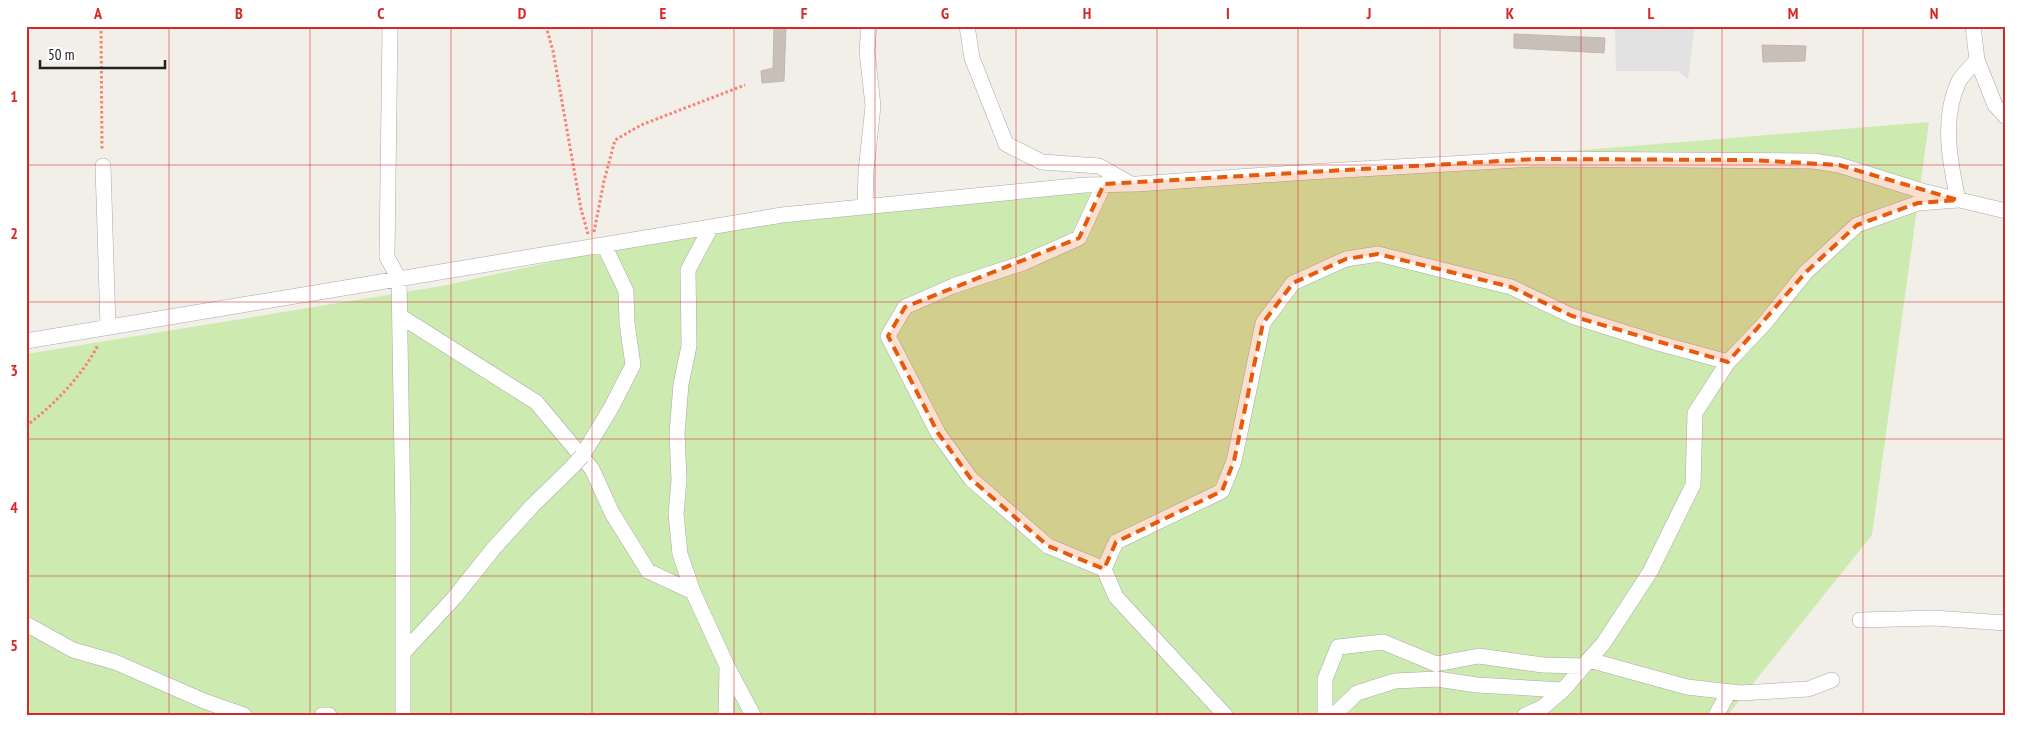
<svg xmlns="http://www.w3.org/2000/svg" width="2032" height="741" font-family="'PT Sans Narrow',sans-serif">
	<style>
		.grass { fill: #cdebb0 }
		.parking { fill: #e2e2e2 }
		.building { fill: #c7bfb8; stroke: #c4b6ab }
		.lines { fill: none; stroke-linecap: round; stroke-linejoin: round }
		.minor-casing { stroke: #a9a9a9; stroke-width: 16 }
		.path { stroke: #fa8072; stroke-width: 3; stroke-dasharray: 2.5 2.5; stroke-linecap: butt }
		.minor { stroke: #fff; stroke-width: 15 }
		.minor-bridge-casing { stroke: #a9a9a9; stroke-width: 16; stroke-linecap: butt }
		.minor-bridge { stroke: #fff; stroke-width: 15 }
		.marked { fill: #e8590c; fill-opacity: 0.2; stroke: #e8590c; stroke-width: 4; stroke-dasharray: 10 6; stroke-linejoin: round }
		.grid { fill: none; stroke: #d62828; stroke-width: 1; stroke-opacity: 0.55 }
		.neatline { fill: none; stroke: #d62828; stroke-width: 2 }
		.grid-label { font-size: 16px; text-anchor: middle; font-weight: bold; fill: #d62828 }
	</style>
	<rect width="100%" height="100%" fill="#f2efe9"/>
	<!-- grass -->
	<path class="grass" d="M1929,122L1872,535L1728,715H26V354L442,286L711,227L1026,195Z"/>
	<!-- parking -->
	<path class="parking" d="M1615,26H1695L1688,79L1678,71H1616Z"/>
	<!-- building -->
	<path class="building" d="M774,26H786L784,81L762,83L761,71L773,68Z
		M1514,34L1605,38L1604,53L1514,48Z
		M1762,45L1806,46L1805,61L1763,62Z"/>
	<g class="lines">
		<defs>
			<path id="minor" d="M390,26L387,257L399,279L403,517V715
				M967,26L972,58L1006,144L1042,162L1099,166L1131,184
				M1973,26L1977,60L1995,105L2006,117
				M103,166L108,327
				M1104,184L1079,238L1023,263L953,286L905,307L888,336L938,433L971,479L1048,546L1104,569
				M865,207L866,171L873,106L867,51L869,26
				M400,316L536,402L592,469L612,513L648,571L693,592L727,666L753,715
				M26,341L782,215L1085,185L1137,184L1309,172L1535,159L1813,161L1839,165L1922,191L2006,211
				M582,456L611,408L633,365L627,323L626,291L604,245
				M693,592L680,554L676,514L679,480L677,433L681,384L689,346L688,270L711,227
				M1860,620L1934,618L2006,623
				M26,624L73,650L115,662L204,701L244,715
				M403,653L454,598L494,548L533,505L572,467
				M322,715H329
				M726,715L727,668
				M1225,715L1116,597L1104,569L1116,542L1222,491L1234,461L1263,323L1293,283L1346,259L1378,254L1511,287L1572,316L1658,343L1728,362
				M1325,715V679L1338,647L1383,642L1436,664L1479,656L1543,665L1583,666L1603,644L1650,572L1693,485L1695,413L1728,362L1764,324L1806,272L1857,225L1918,203L1958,200C1950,163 1941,118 1959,81C1963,74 1971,67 1977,60
				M1334,715L1357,693L1395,681L1437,679L1477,685L1563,690L1589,660L1687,687L1740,693L1808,689L1832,680
				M1525,715L1543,707L1563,690
				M1716,715L1729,692"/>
		</defs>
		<!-- minor casing -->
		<use href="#minor" class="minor-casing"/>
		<!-- path -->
		<path class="path" d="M101,26L102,151
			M546,26L553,51L581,209L588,234
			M594,232L604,181L615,140L641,125L745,85
			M26,426C54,405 82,376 98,345"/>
		<!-- minor -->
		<use href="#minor" class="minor"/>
		<defs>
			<path id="minor-bridge" d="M572,467L582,456"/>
		</defs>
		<!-- minor-bridge casing -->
		<use href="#minor-bridge" class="minor-bridge-casing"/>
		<!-- minor-bridge -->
		<use href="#minor-bridge" class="minor-bridge"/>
	</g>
	<!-- marked area -->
	<path class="marked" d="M1535,159L1751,160L1839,165L1958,200L1918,203L1857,225L1806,272L1728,362L1572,316L1511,287L1378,254L1346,259L1293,283L1263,323L1234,461L1222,491L1116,542L1104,569L1048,546L971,479L938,433L888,336L905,307L1079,238L1104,184Z"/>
	<!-- grid -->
	<path class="grid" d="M169,26V715M310,26V715M451,26V715M592,26V715M734,26V715M875,26V715M1016,26V715M1157,26V715M1298,26V715M1440,26V715M1581,26V715M1722,26V715M1863,26V715M26,165H2006M26,302H2006M26,439H2006M26,576H2006"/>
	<!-- border -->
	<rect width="2032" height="741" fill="none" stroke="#ffffff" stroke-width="55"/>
	<!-- scale -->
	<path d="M40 60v8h125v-8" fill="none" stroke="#222222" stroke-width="2.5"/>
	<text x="48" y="60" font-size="15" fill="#222222" stroke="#ffffff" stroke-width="4" paint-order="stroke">50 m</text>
	<rect x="28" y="28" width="1976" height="686" class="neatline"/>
	<g class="grid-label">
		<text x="98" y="19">A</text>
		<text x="239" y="19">B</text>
		<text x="381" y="19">C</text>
		<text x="522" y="19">D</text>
		<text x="663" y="19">E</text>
		<text x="804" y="19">F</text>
		<text x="945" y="19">G</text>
		<text x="1087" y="19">H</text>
		<text x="1228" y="19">I</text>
		<text x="1369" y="19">J</text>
		<text x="1510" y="19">K</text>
		<text x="1651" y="19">L</text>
		<text x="1793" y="19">M</text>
		<text x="1934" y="19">N</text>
		<text x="14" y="102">1</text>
		<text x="14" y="239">2</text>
		<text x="14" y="376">3</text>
		<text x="14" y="513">4</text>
		<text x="14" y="651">5</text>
	</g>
</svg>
